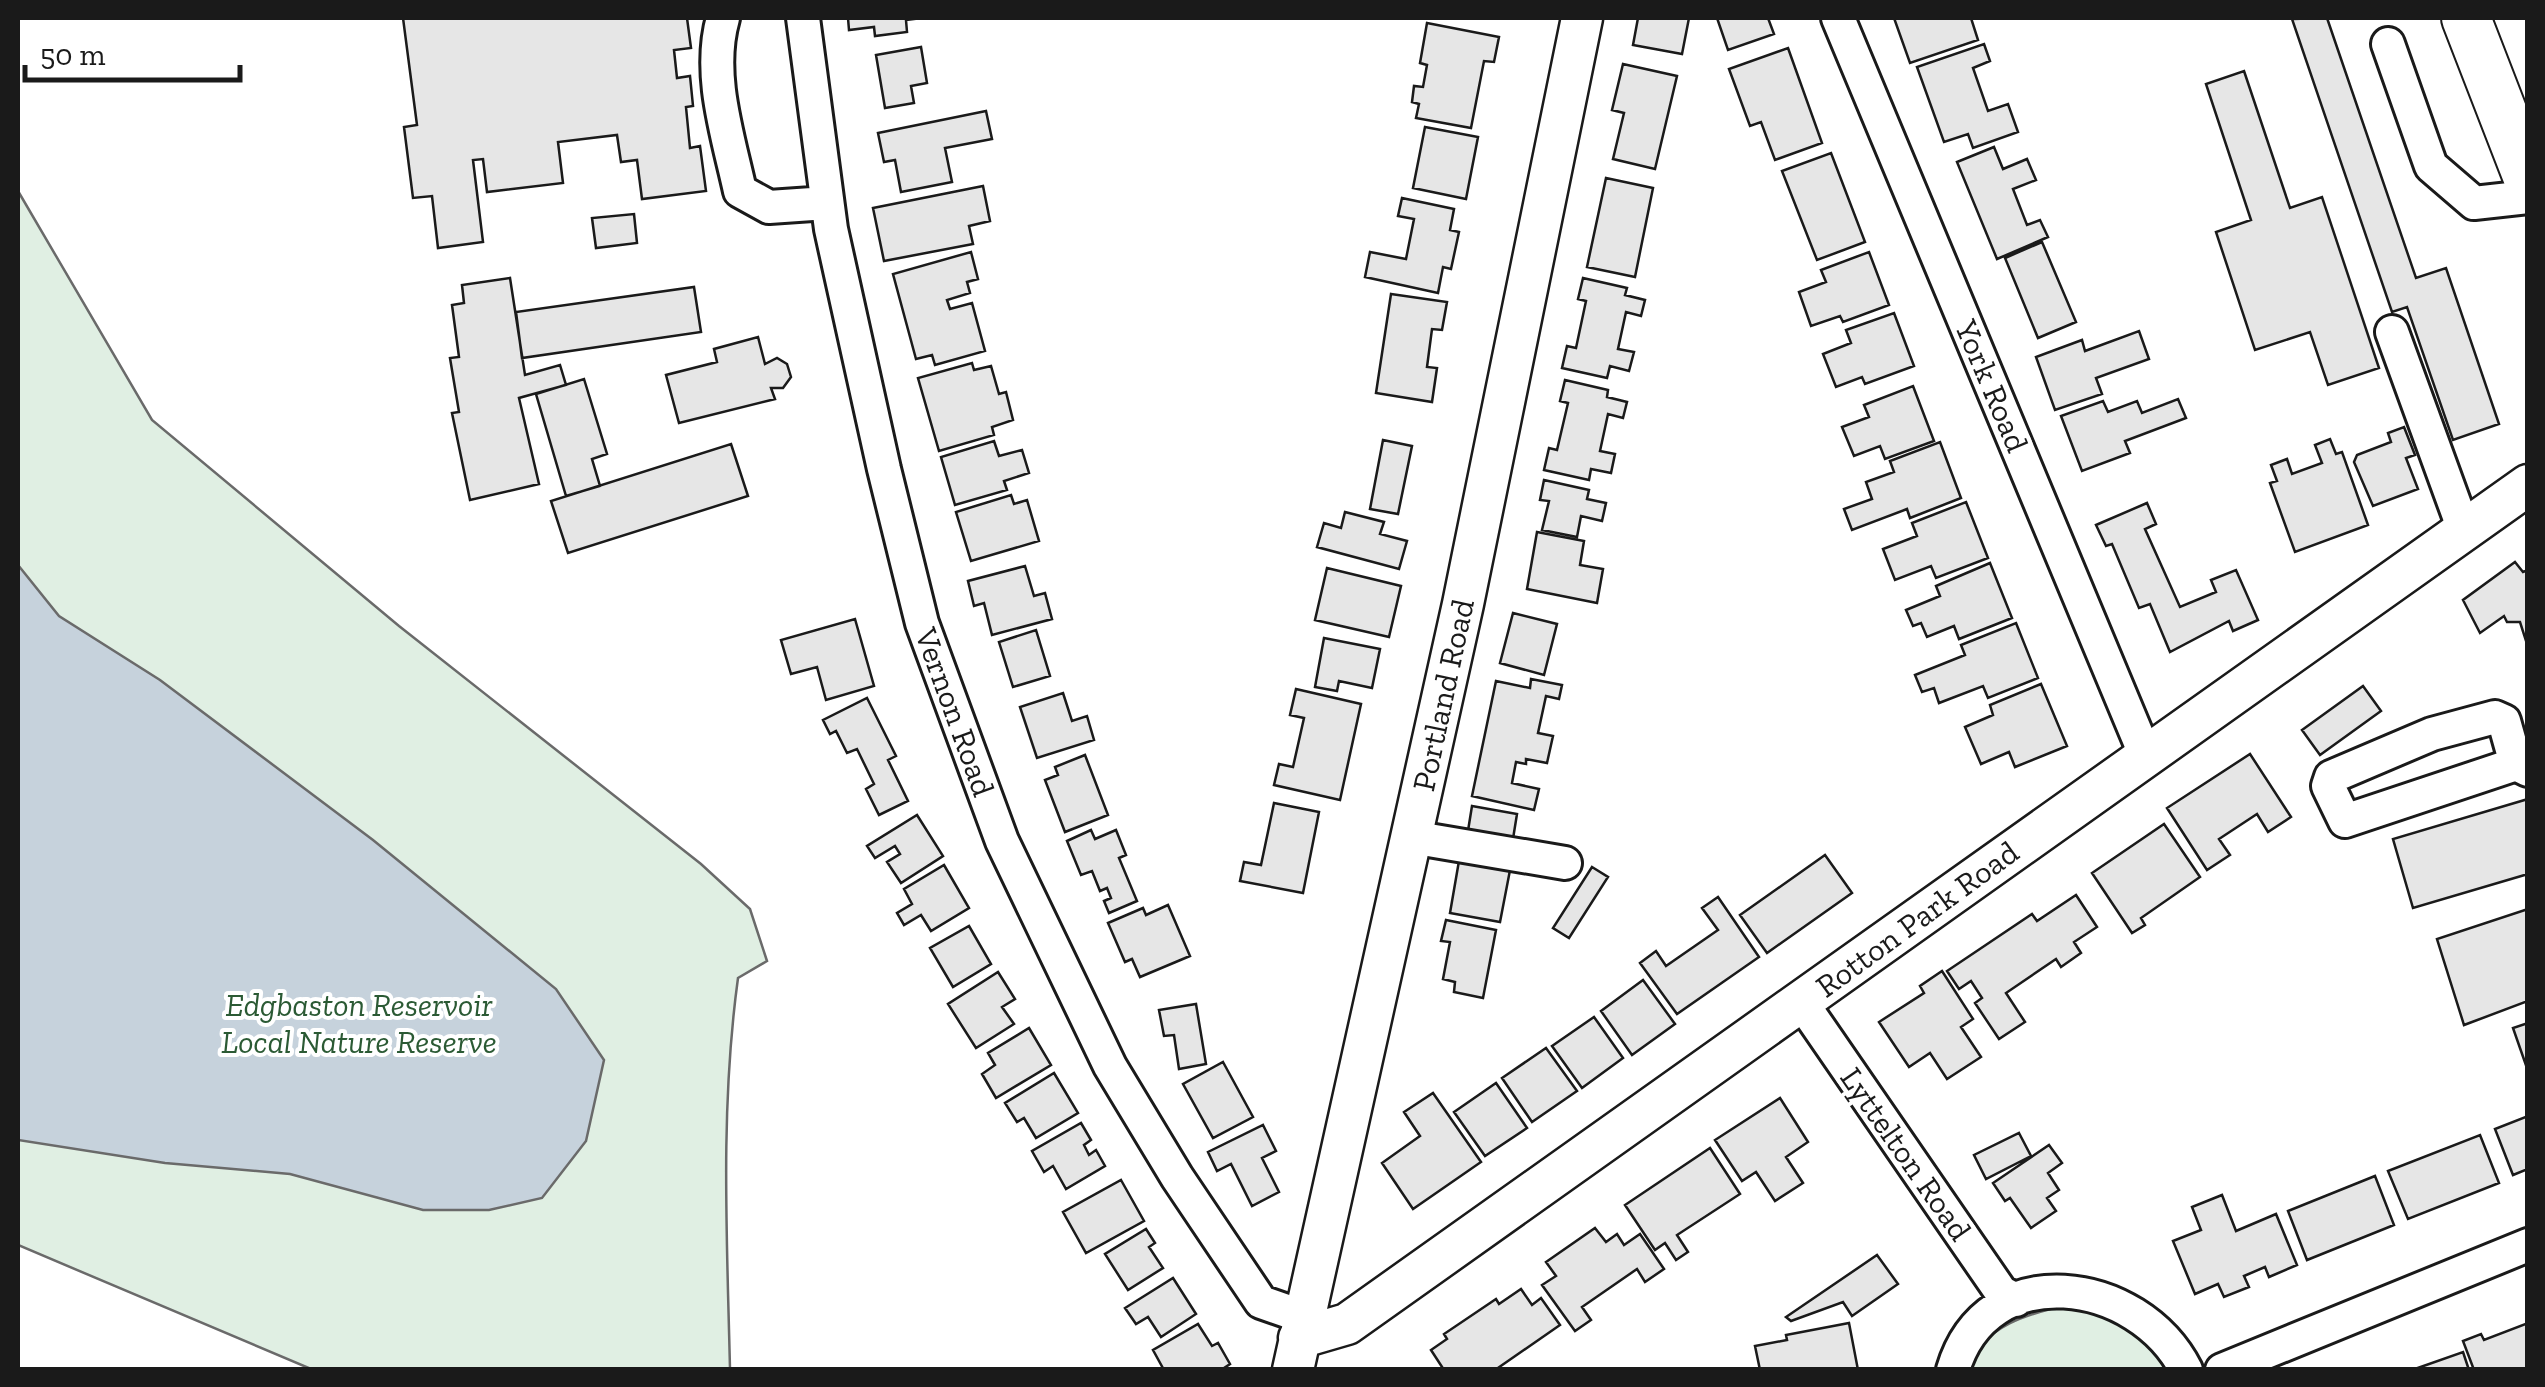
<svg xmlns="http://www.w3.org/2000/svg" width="2545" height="1387" font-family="'Zilla Slab',serif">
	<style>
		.green { fill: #e0efe3; stroke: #6a6a6a; stroke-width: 2.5 }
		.water { fill: #c6d2dc; stroke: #6a6a6a; stroke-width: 2.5 }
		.building { fill: #e6e6e6; stroke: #1a1a1a; stroke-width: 2.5 }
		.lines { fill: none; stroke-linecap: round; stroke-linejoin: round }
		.minor-casing { stroke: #1a1a1a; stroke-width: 38 }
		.major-casing { stroke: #1a1a1a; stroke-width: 45 }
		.highway-casing { stroke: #1a1a1a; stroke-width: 52 }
		.minor { stroke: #fff; stroke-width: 32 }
		.major { stroke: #fff; stroke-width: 40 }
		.highway { stroke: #fff; stroke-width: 48 }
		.labels { text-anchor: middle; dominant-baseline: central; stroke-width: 8; stroke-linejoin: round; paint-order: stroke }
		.street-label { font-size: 32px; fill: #1a1a1a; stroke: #fff }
		.park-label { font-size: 32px; font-style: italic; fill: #2b5a34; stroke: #fff }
	</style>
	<rect width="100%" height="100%" fill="#fff"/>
	<!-- green -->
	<path class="green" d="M18,191L152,420L399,626L701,864L750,909L767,961L738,978C720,1109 727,1238 730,1369H311L18,1245Z
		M2072,1304C2112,1312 2147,1332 2166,1369L1965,1370C1984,1325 2029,1313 2072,1304Z"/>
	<!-- water -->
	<path class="water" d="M18,565L59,616L160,680L373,840L556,989L604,1060L586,1141L542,1198L489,1210H423L290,1174L165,1163L18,1140Z"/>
	<!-- building -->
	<path class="building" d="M403,18H687L691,48L674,50L677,78L690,76L693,106L686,107L690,148L700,146L706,191L642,199L637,160L621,162L617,135L558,142L563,183L487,192L483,159L473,160L483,242L438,248L432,196L413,198L404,127L417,125Z
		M848,18H922L906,20L907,32L875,36L874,27L849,30Z
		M1638,18H1689L1682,54L1633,45Z
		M1717,18H1768L1774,34L1728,50Z
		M1894,18H1971L1978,40L1910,63Z
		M2327,18L2416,278L2446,268L2499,424L2453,440L2407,307L2392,312L2292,19Z
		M1427,23L1499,37L1494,62L1484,61L1471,128L1416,118L1419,104L1412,102L1414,86L1423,87L1427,65L1420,63Z
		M1984,44L1990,61L1973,68L1988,111L2008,104L2018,132L1973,148L1968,134L1944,142L1917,67Z
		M921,47L927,83L911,86L914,103L885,108L876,55Z
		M1788,48L1822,143L1775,160L1761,122L1750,126L1729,69Z
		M1623,64L1677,76L1655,169L1613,159L1624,113L1612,110Z
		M2244,71L2290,208L2322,197L2379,368L2328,385L2310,332L2255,350L2216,232L2251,220L2206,84Z
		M986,111L992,139L945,148L952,182L901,192L895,160L884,162L878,133Z
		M1425,127L1478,137L1466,199L1413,188Z
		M1994,147L2003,169L2027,159L2036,180L2013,189L2027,225L2040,220L2048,237L1997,259L1957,162Z
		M1831,153L1865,242L1817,260L1782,171Z
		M1606,178L1653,188L1635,277L1587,267Z
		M983,186L990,221L969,226L973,244L884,261L873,208Z
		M1402,198L1454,209L1450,230L1459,232L1451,269L1443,267L1438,293L1365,277L1370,252L1406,259L1414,219L1398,216Z
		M634,214L637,243L596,248L592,218Z
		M2042,242L2076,322L2038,338L2005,258Z
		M971,252L978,279L967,282L970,293L947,300L950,309L972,303L985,351L935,365L932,355L916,359L893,274Z
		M1869,252L1889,305L1843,322L1840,316L1811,326L1799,292L1826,282L1821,270Z
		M510,278L525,375L560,365L566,385L519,398L539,484L470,500L452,413L459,412L450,358L459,357L452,305L464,303L462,285Z
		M1583,278L1627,288L1625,295L1645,300L1641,316L1626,312L1618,349L1634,352L1629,371L1610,366L1607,378L1562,368L1567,346L1576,348L1586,301L1578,299Z
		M694,287L701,332L522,358L516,312Z
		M1391,294L1447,302L1442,330L1432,329L1427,367L1437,368L1432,402L1376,393Z
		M1894,313L1914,366L1865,384L1862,377L1836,387L1823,354L1851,343L1846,330Z
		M2139,331L2149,359L2096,378L2102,394L2055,410L2036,357L2082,340L2085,351Z
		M758,337L765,364L777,358L787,364L791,377L783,388H771L775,399L679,423L666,375L717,362L714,349Z
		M972,363L974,370L991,366L999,394L1006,392L1013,420L992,427L994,435L939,451L918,378Z
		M584,379L607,454L592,459L600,486L566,496L536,394Z
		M1565,380L1608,390L1607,397L1627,402L1623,418L1608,414L1600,451L1615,454L1611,473L1591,469L1589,480L1544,470L1549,448L1557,450L1568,403L1560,401Z
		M1913,386L1934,441L1885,459L1880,446L1854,456L1842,427L1869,417L1864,405Z
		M2178,399L2186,418L2125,441L2130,453L2082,471L2061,416L2103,401L2108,412L2137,401L2142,413Z
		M2404,427L2415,455L2406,458L2418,489L2373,506L2354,462L2357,455L2391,442L2388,433Z
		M2330,439L2336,454L2342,452L2368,525L2295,552L2270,483L2277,481L2271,465L2287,459L2292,474L2322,463L2315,445Z
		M1383,440L1412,446L1398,514L1370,509Z
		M994,441L999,456L1022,450L1029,473L1004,481L1007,490L955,505L941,457Z
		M1940,442L1961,498L1910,518L1907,509L1852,530L1844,509L1872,499L1866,482L1894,472L1890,461Z
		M731,444L748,496L568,553L551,501Z
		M1544,480L1589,490L1587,499L1606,503L1602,521L1581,516L1577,537L1542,530L1549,501L1540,500Z
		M1011,495L1014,504L1027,500L1039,541L971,561L956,512Z
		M1966,502L1988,558L1936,578L1931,566L1895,580L1883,549L1917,536L1912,523Z
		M2147,503L2156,524L2145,529L2180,607L2216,592L2211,580L2236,570L2258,620L2233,631L2229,621L2170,652L2150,604L2139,608L2112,544L2106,546L2096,525Z
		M1345,512L1384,522L1380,534L1407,541L1399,569L1317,547L1324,523L1341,528Z
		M1537,532L1584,541L1580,565L1603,569L1597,603L1527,589Z
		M2515,562L2523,572L2528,570V647L2520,622H2507L2504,616L2480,633L2463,600Z
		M1990,563L2012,618L1959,639L1954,626L1927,637L1921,623L1913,626L1906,610L1940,596L1936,586Z
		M1025,566L1034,596L1045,593L1052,619L992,635L984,603L974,606L968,581Z
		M1327,568L1401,586L1389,637L1315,620Z
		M1513,613L1557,624L1544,675L1500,663Z
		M855,619L874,686L826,700L817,667L791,674L781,640Z
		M2016,623L2038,678L1988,698L1983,686L1939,703L1934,688L1922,692L1915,675L1965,655L1961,645Z
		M1036,630L1050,676L1013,687L999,642Z
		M1324,638L1380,649L1372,688L1339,681L1337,691L1315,687Z
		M1531,679L1562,685L1559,699L1546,696L1538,733L1553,736L1547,763L1526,759V764L1516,762L1512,783L1539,789L1534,810L1472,796L1496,681L1530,688Z
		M2041,684L2067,746L2015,767L2009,752L1981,764L1965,727L1993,715L1990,705Z
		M2363,686L2381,711L2320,755L2302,730Z
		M1296,689L1361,704L1340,800L1274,785L1279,764L1293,767L1304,718L1290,715Z
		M1063,693L1072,721L1087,716L1094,740L1037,758L1020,707Z
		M867,698L896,756L888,760L908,801L879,815L866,789L874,784L857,749L847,753L836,731L830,734L823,720Z
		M2250,754L2291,817L2268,832L2257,814L2219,839L2230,855L2207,870L2167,808Z
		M1085,755L1108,815L1065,832L1045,780L1058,775L1055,767Z
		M2528,799V874L2413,908L2393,839Z
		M1274,803L1319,812L1303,893L1240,881L1244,862L1261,865Z
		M1472,806L1517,814L1512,845L1467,837Z
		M917,815L943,856L901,883L887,862L900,854L895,846L875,858L867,846Z
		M2164,824L2200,877L2141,918L2145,925L2132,933L2092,873Z
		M1091,830L1095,839L1116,830L1126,855L1119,858L1137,901L1109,913L1104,901L1111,898L1107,888L1100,891L1092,871L1081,875L1067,841Z
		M1460,855L1511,865L1500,922L1450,913Z
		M1825,855L1852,893L1767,953L1740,915Z
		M944,865L969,908L931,931L921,915L904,925L897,913L912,904L904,889Z
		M1592,867L1608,877L1569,938L1553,928Z
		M2076,895L2097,927L2074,942L2081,953L2061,967L2056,959L2006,993L2025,1022L1999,1039L1975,1003L1982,998L1971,981L1959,989L1947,971L2032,914L2037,921Z
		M1718,897L1759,957L1677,1014L1640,963L1656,951L1666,966L1718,930L1702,908Z
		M1168,905L1190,956L1140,977L1132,959L1125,962L1108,923L1143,908L1146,915Z
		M2528,909V1001L2464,1025L2437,939Z
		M1446,920L1496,930L1483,998L1454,992L1455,982L1443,979L1450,942L1441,941Z
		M969,926L991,964L953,987L930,948Z
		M1942,971L1973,1019L1961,1027L1981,1057L1947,1079L1930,1053L1909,1067L1879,1022L1924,993L1920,986Z
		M998,972L1015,999L1002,1007L1014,1024L976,1048L948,1004Z
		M1643,980L1675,1024L1632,1055L1601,1011Z
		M1196,1004L1206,1064L1179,1069L1174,1035L1164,1036L1159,1010Z
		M1594,1017L1623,1058L1582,1088L1552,1046Z
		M2528,1023V1071L2513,1028Z
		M1029,1028L1051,1065L996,1098L982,1074L995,1065L988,1053Z
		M1546,1048L1577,1091L1532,1122L1502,1078Z
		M1223,1062L1253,1117L1213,1138L1183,1084Z
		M1054,1073L1078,1113L1036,1138L1024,1118L1017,1122L1005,1103Z
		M1496,1083L1527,1128L1485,1156L1454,1112Z
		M1433,1093L1481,1162L1413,1209L1382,1163L1420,1136L1404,1112Z
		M1780,1098L1808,1142L1786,1157L1803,1183L1775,1201L1756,1172L1742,1181L1715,1140Z
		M2528,1116V1169L2513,1175L2495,1129Z
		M1081,1123L1091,1140L1084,1145L1089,1155L1096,1150L1105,1166L1066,1189L1053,1166L1044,1172L1032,1151Z
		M1263,1125L1276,1151L1262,1158L1279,1192L1252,1206L1231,1164L1217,1171L1208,1152Z
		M2019,1133L2031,1156L1986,1179L1974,1155Z
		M2480,1135L2499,1183L2408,1219L2388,1171Z
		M2049,1145L2062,1163L2048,1173L2059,1190L2047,1198L2056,1211L2031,1228L2010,1198L2005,1201L1993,1183Z
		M1710,1148L1740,1194L1677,1235L1688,1252L1676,1260L1665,1243L1655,1250L1625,1205Z
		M2375,1176L2394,1225L2307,1260L2288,1211Z
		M1121,1180L1144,1221L1086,1253L1063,1212Z
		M2222,1195L2236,1231L2276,1214L2297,1265L2269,1277L2265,1267L2244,1276L2249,1287L2224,1297L2218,1284L2195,1294L2173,1241L2201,1230L2192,1207Z
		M1595,1228L1606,1242L1617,1234L1624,1245L1640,1234L1664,1269L1645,1282L1637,1269L1582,1307L1591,1320L1575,1331L1542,1285L1556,1276L1546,1262Z
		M1146,1229L1155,1243L1149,1247L1163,1268L1128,1290L1105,1254Z
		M1877,1255L1898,1284L1852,1316L1843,1302L1791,1321L1786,1317Z
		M1173,1278L1196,1314L1161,1337L1148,1317L1136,1324L1125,1308Z
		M1521,1289L1532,1305L1541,1298L1560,1325L1495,1370H1444L1431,1350L1447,1339L1444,1334L1496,1299L1499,1304Z
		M1849,1323L1858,1370H1760L1755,1346L1787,1340L1786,1335Z
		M2528,1323V1370H2474L2463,1341L2481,1334L2484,1340Z
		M1198,1324L1212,1346L1218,1343L1230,1364L1221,1370H1164L1153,1350Z
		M2463,1352L2469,1370H2412Z"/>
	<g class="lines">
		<defs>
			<path id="minor" d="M723,18C707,74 728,136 740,191L769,207L827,203
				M803,18L831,229L884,469L922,623L1002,841L1110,1066L1177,1177L1261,1302L1304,1317
				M1838,18L2145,754
				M2388,44L2431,166L2474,203L2528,197
				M2392,332L2464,530
				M2516,764L2504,721L2495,717L2432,734L2331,777L2328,786L2345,821L2516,764L2528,770
				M1411,837L1565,863
				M1802,1003L2001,1292L2016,1300
				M1953,1370C1987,1255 2138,1276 2186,1370
				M2222,1370L2528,1245"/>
			<path id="major" d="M1299,1338L1347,1324L2528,485
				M1293,1370L1463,604L1582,18"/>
			<path id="highway" d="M2466,18L2528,178"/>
		</defs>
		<!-- minor casing -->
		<use href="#minor" class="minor-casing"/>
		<!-- major casing -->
		<use href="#major" class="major-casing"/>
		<!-- highway casing -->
		<use href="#highway" class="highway-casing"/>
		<!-- minor -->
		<use href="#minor" class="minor"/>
		<!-- major -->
		<use href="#major" class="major"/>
		<!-- highway -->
		<use href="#highway" class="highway"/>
	</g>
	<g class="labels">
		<!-- street labels -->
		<g class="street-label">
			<text transform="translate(1992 386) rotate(67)">York Road</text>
			<text transform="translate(1443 695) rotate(-78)">Portland Road</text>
			<text transform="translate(955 712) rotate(70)">Vernon Road</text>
			<text transform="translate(1917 919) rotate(-36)">Rotton Park Road</text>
			<text transform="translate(1906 1154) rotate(55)">Lyttelton Road</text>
		</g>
		<!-- park labels -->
		<g class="park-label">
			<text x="359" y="1005">Edgbaston Reservoir<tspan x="359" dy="37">Local Nature Reserve</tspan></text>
		</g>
	</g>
	<!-- border -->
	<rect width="2545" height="1387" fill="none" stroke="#1a1a1a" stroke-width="40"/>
	<!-- scale -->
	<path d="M25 65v15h215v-15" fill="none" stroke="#1a1a1a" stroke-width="5"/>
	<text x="40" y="65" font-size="30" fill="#1a1a1a" stroke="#ffffff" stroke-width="8" paint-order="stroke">50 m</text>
</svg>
